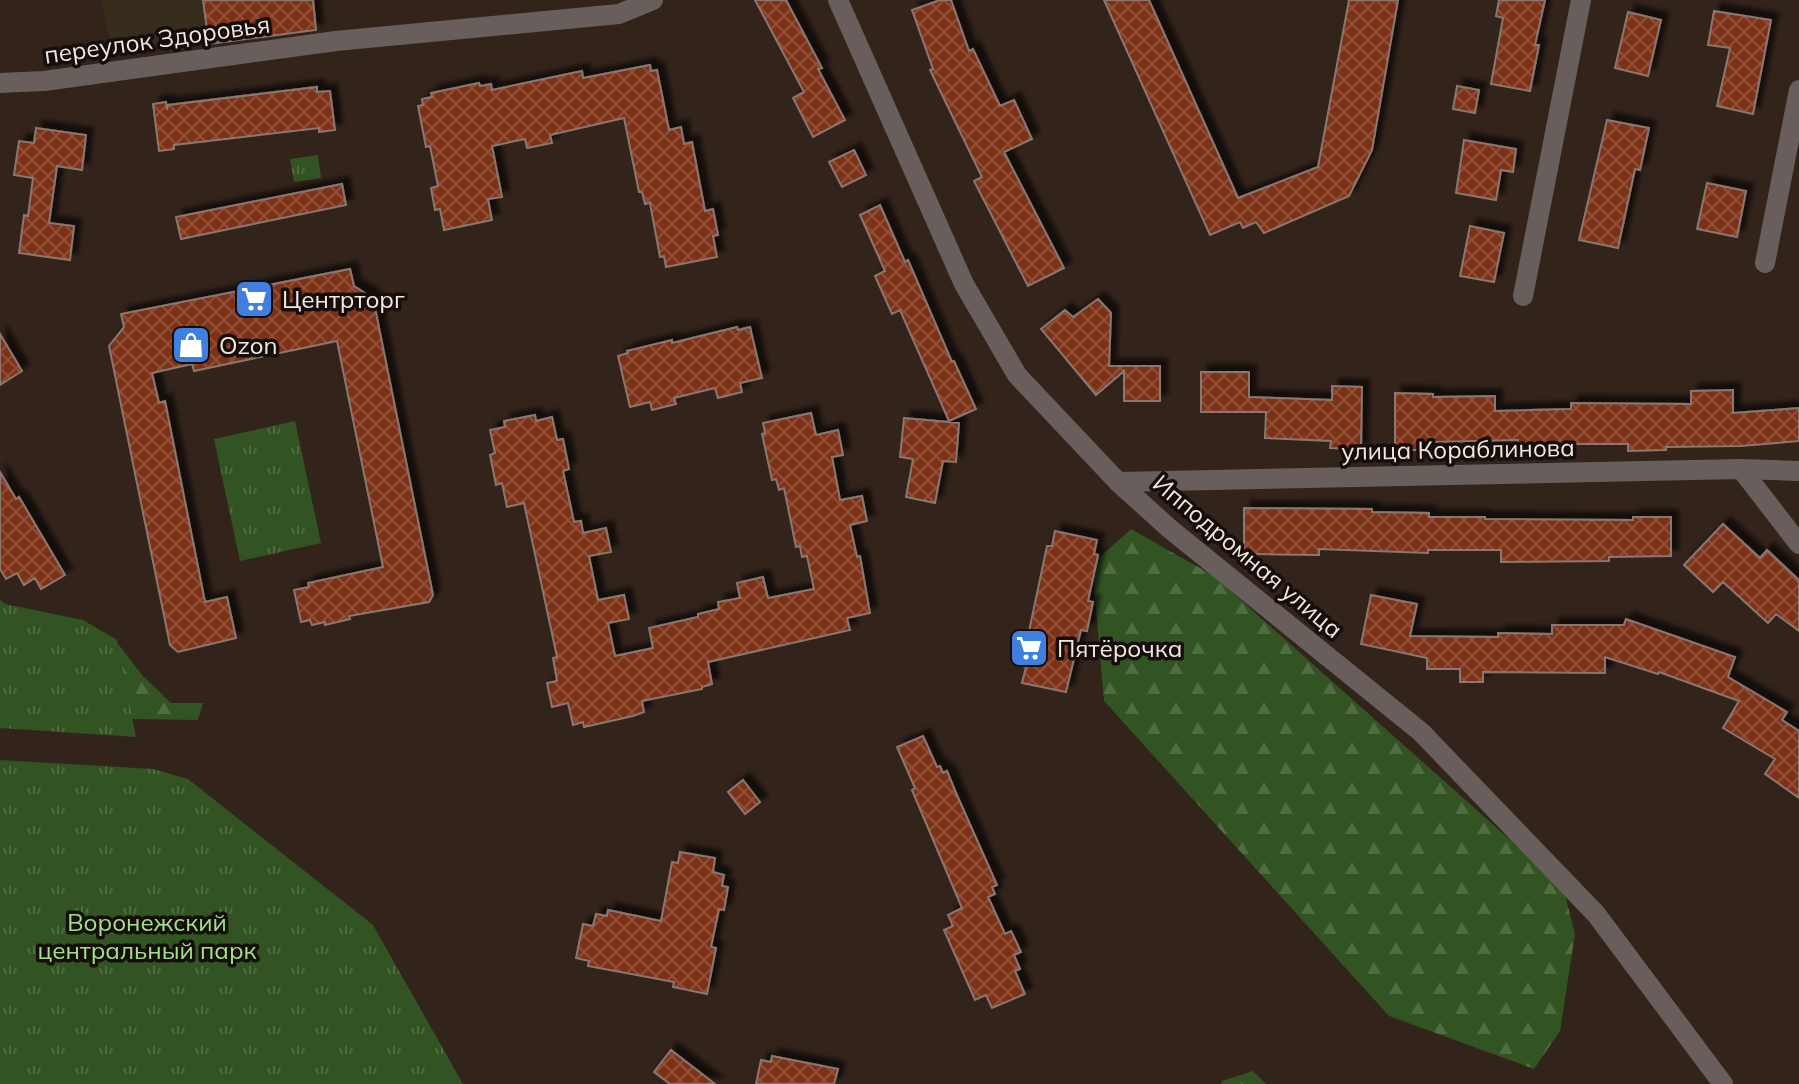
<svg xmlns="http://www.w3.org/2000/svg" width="1799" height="1084" font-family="Mulish,sans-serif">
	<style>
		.industrial { fill: #362d1d }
		.forest { fill: url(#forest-firs) }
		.park { fill: url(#park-tufts) }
		.building { fill: url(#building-cross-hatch); stroke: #8b7771; stroke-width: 2; filter: url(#shadow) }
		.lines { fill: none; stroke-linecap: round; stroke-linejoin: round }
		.minor { stroke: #685f5d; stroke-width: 20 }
		.labels { text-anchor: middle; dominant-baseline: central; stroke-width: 7; stroke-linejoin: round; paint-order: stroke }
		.street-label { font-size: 24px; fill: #f2e7e2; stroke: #150e0b }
		.poi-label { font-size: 24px; fill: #f2e7e2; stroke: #150e0b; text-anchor: start }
		.park-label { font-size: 24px; fill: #a1e284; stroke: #150e0b }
	</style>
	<defs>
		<pattern id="forest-firs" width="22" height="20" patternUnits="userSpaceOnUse" patternTransform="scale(2)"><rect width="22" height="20" fill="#325322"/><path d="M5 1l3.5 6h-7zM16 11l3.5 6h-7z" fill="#506c42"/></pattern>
		<pattern id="park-tufts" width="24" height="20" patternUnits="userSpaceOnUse" patternTransform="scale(2)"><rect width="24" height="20" fill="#325322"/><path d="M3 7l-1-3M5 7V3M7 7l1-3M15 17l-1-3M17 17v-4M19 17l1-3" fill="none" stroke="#506c42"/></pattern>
		<pattern id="building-cross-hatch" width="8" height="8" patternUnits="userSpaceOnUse" patternTransform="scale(2)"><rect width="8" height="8" fill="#7d3218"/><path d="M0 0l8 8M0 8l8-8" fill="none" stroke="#905039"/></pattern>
		<filter id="shadow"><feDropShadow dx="7" dy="-7" stdDeviation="2" flood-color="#0009"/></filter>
	</defs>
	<rect width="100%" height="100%" fill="#32231b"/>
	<!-- industrial -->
	<path class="industrial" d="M101,0H313L316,30L209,44L112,51Z"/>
	<!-- forest -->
	<path class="forest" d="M1131,529L1214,576L1563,887L1575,934L1560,1031L1534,1069L1389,1016L1104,701L1092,564Z
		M83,623L119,645L142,675L171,703H203L198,720L0,717Z
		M1253,1071L1266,1084H1221L1222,1081Z"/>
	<!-- park -->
	<path class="park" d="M318,155L321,178L294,182L290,159Z
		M295,421L321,543L240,561L214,439Z
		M0,600L5,604L83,620L117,640L136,737L0,728Z
		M0,760L153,769L188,779L373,925L463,1084H0Z"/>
	<!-- building -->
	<path class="building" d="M203,0H313L316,30L209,44Z
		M755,0H786L822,68L818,69L845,120L813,137L793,98L804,92Z
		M940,0H951L969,51L973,49L1000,106L1014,100L1032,139L1004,152L1064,268L1028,286L974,181L982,177L930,70L933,69L912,10Z
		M1104,0H1149L1238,198L1318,167L1349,0H1398L1372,150L1349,196L1264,233L1256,222L1243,228L1240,222L1210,235Z
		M1499,0H1545L1535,45H1539L1530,91L1491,84L1503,18L1496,16Z
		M1714,11L1771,20L1753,114L1717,106L1730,48L1708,45Z
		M1628,12L1661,20L1648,76L1615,68Z
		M650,65L651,71L657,70L669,130L681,127L684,144L692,142L705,211L713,209L718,235L713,236L717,257L666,267L664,256L660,257L650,203L645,204L642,192H639L624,118L550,135L552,143L527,148L525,139L492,146L502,197L488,199L492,220L444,230L440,209L435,210L431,188L438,186L430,146L426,147L418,106L423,105L422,99L432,97L431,93L479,83L480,86L491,84L492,90L582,71L583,78Z
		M1457,86L1479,90L1475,113L1453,109Z
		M317,87V92L330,91L335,130L319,132V128L174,145V149L159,151L153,104L166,102L167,110L168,105Z
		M1607,120L1649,128L1640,170L1635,169L1618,248L1579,240Z
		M36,128L86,135L82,170L57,166L49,223L74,226L70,260L19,253L24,215L28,216L33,178L14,175L19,141L34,143Z
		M1464,140L1516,149L1513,172L1501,170L1496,200L1456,193Z
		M854,150L866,175L842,187L829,162Z
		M1707,183L1746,191L1737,237L1697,229Z
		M342,184L346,205L181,239L176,217Z
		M880,205L905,262L908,260L952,362L954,361L976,409L949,421L900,310L892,314L875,276L885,271L860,215Z
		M1470,226L1504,233L1494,282L1460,276Z
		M350,269L354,286L373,298L433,595L429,602L349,616L350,619L325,625V622L312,625L310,620L301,622L294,590L309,587L308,583L383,567L337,341L194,371L192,364L152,373L159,403L165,401L205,602L227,597L236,638L178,652L170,645L109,346L124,327L121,314Z
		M1098,299L1111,313L1109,366H1160V401H1124V371L1096,395L1041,329L1065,310L1073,317Z
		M737,327L738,330L750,327L762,378L740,383L742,392L718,398L715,388L674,398L676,404L652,410L650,402L630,407L618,356L628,353L627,351L672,340V343Z
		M0,334L22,371L0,385Z
		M1201,372H1249V397L1332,400V386L1362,387L1361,449L1330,448L1331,441L1265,438L1266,412H1201Z
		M1733,390V413L1799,408V441L1741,446L1666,447V450L1628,451V444H1557V447L1518,448V440L1433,442V450H1395V393L1433,394V397L1495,396V411L1571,409V403L1691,404V391Z
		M811,413L816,435L838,430L843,455L832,457L840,500L862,496L867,521L850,525L857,557L860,556L870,613L847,618L850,630L708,662L712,684L702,687V689L642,701L644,712L633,716L584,727L583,722L573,725L568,703L552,707L547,683L557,681L553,658L557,657L524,503L507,507L502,483L496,485L490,455L495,453L490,430L505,427L504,421L535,415L536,421L552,417L557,440L563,439L569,469L563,471L574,522L581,521L583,533L606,528L611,552L589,556L598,600L624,595L629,619L608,623L615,656L653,648L649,628L698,617V614L719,609L718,602L740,598L737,583L763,577L768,598L814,589L807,556L802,557L800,546L796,547L784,488L779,490L776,479L772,480L762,434L765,433L763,423Z
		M904,418L959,423L956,462L943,461L935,503L906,497L913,459L900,457Z
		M0,472L16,499L19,497L65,575L41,589L35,578L24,585L17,573L6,579L0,569Z
		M1244,508L1372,509V512L1429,513V517H1485V519L1633,520V517H1671V556L1609,557V561L1501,562V550H1428V553L1319,549V555L1244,554Z
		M1723,524L1760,558L1767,550L1799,580V631L1776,614L1768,623L1723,582L1713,592L1684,565Z
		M1055,531L1097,540L1094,554L1098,555L1088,601L1093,602L1087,631L1081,630L1066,692L1022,683L1026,667L1022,666L1032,617L1047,546H1052Z
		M1371,595L1417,604L1410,636L1498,637V633L1552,634V625H1624L1626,619L1735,657L1728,677L1787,712L1782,720L1799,731V798L1765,774L1775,759L1723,728L1739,701L1659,672L1658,674L1605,657V673L1483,672V682H1460V669H1427V658L1361,644Z
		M923,736L937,767L940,766L943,773L947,771L956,793L997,885L992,887L995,894L988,897L1005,934L1011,931L1021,952L1014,955L1020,969L1015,971L1025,994L992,1008L986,995L975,1000L944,930L953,926L948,915L962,908L912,790L915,788L897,747Z
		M743,780L760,802L745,814L728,792Z
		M680,852L715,858L713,872L724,875L722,886L728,887L724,910L719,909L711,947L716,948L707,994L673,987L674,982L588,966L589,961L576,958L583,924L593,926L596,914L607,916L608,910L661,921L672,862L678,863Z
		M671,1050L715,1084H670L654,1072Z
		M772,1056L838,1069L834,1084H756L761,1060L771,1062Z"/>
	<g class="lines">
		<!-- minor -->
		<path class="minor" d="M838,0L964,284L1017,375L1118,482L1170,529L1421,732L1596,914L1723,1084
			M0,83L44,81L336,41L619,14L653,0
			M1765,263L1799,90
			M1523,296L1581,0
			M1741,469L1799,544
			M1118,482L1741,469L1799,471"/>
	</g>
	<!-- icons -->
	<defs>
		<symbol id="supermarket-square" viewBox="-11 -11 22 22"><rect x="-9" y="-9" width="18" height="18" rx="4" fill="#3f7fe0" stroke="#150e0b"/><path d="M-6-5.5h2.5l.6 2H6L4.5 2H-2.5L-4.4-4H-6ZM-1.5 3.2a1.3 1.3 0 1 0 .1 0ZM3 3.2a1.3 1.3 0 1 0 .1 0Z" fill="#fff"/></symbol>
		<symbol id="shop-square" viewBox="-11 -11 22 22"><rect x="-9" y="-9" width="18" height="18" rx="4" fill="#3f7fe0" stroke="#150e0b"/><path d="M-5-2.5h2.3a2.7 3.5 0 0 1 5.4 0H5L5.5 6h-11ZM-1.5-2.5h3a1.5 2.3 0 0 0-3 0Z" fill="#fff"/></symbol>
	</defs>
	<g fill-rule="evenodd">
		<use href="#supermarket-square" x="232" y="277" width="44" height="44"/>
		<use href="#shop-square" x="169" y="323" width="44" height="44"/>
		<use href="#supermarket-square" x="1007" y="626" width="44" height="44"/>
	</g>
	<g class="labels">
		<!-- street labels -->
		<g class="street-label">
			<text transform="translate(157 39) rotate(-8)">переулок Здоровья</text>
			<text transform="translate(1458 449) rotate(-1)">улица Кораблинова</text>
			<text transform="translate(1248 556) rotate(40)">Ипподромная улица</text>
		</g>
		<!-- poi labels -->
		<g class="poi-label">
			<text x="282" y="299">Центрторг</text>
			<text x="219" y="345">Ozon</text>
			<text x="1057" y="648">Пятёрочка</text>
		</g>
		<!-- park labels -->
		<g class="park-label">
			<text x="147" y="922">Воронежский<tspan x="147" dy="28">центральный парк</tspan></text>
		</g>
	</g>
</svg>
